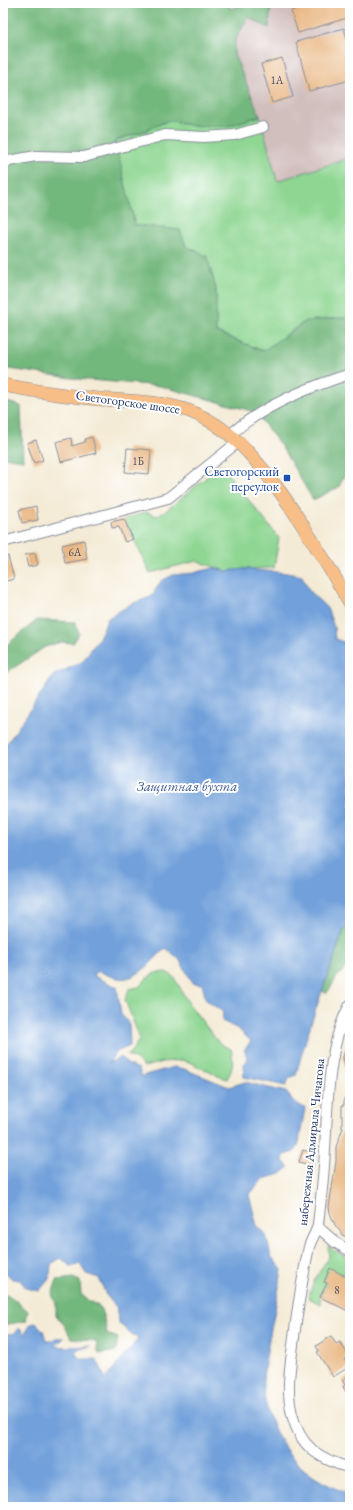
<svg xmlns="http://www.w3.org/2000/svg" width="353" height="1510" font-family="'EB Garamond',serif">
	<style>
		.industrial { fill: #d1bfbd }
		.green { fill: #8ed692; stroke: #548278 }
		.forest { fill: #72b77c; stroke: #46736d }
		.water { fill: #71a0da; stroke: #46689c }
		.building { fill: #e9b783 }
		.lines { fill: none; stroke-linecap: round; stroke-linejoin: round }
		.minor-casing { stroke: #888d9a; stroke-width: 12 }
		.major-casing { stroke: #888d9a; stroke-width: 14 }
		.minor { stroke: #fff; stroke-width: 10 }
		.major { stroke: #f7be87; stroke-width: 13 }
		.transit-dot { fill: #1a4fb4; stroke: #fff; stroke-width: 1.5 }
		.labels { text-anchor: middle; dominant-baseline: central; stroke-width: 4; stroke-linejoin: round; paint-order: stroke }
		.number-label { font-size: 11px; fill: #4e5167 }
		.street-label { font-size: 13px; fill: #1b2f5e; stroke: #fff }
		.transit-label { font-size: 13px; fill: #164399; stroke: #fff; text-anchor: end }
		.water-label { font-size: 14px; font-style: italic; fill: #3d5c90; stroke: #fff }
	</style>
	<rect width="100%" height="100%" fill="#fff"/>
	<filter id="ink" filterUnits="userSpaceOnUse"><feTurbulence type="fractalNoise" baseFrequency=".025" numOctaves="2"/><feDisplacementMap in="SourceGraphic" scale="8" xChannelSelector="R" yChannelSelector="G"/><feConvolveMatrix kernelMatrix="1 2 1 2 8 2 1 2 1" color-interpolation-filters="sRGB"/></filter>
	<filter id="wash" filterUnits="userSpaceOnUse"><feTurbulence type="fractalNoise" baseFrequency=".012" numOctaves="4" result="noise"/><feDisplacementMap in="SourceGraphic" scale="16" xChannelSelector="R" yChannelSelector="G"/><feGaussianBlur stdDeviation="0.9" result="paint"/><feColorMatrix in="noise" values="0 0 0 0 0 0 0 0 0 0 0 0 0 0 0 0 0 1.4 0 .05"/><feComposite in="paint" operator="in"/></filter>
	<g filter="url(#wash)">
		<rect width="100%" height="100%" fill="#f4ebd6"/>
		<!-- industrial -->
		<path class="industrial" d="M228,3H249L230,9Z
			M283,3H350V158L277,181L260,116L234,54L235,41L248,17L269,27L271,6Z"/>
		<!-- green -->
		<path class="green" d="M260,116L277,181L350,158V317L306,321L263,351L216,332V289L207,256L186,246L180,230L135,225L115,141L147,130L169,120L193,126H227Z
			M221,465L279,538L274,568L244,569L227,571L196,561L150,573L124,519L147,512L156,516L167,510Z
			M166,972L174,977L189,1004L215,1038L222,1045L231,1049C234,1061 233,1069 227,1079L218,1076L210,1071L200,1068L192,1063L182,1060L163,1062L144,1067L137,1060L128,1056L140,1039L125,1000L129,989L139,987L146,979L155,973Z
			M328,1245L333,1250L350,1259V1269L345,1276L330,1269L324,1281L327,1283L320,1297L321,1304L308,1298L314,1281L329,1256Z"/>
		<!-- forest -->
		<path class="forest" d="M3,3H228L230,9L249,3H283L271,7L269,28L248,17L235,41L234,54L260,116L227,126H193L169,120L147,130L115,141L135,225L180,230L186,246L207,256L216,289V332L263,351L306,321L350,317V463L339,487L313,500L281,446L255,412L160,386L78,379L3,368Z
			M3,401L21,406L23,460L3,457Z
			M37,620L75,622L79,633L73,643L61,642L45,647L3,675V648Z
			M350,928V964L337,977L327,993L322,991L344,929Z
			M73,1278L80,1281L81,1294L89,1301L100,1307L104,1318L107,1334L118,1338L116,1351L99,1354L96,1341L71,1338L65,1326L56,1315V1304L52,1294L57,1280Z
			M3,1293L15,1300L28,1311L26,1321L3,1325Z"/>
		<!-- water -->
		<path class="water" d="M214,568L227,571L244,569L287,573L302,576L310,592L327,608L334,627L335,639L350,644V928L344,929C327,977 309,1025 296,1075L289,1078L286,1086L244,1077L243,1066L248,1059L244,1050L251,1041L238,1029L222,1021L223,1012L206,1000L202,984L193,983L179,959L166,948C153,959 138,982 117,978C111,977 103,973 97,971L94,976L117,987L121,1014L129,1024L130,1046L116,1052L109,1063L121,1057L127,1064L139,1069L141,1076L174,1067L184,1069L229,1087L245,1082L286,1092L295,1103L305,1108L298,1147L294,1152L284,1155L283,1161L289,1167L281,1174L263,1179L249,1195L257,1226L266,1235L271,1256L282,1270C278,1293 274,1316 269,1339C267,1354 263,1370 263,1385C265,1415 281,1451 305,1470C318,1481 335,1488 350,1495V1507H3V1332L5,1333L14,1334L19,1328L25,1334L31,1324L36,1323L43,1330L46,1340H53L55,1338H64L55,1346L67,1347L90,1346L75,1351L79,1359H96L101,1368L105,1379L138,1339L118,1323L117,1308L106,1295L99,1278L86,1274L80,1264L71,1267L61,1258L51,1264L50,1278L39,1291L26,1288L20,1280L12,1279L3,1270V745L8,742L54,675L82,662L99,638L108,618L131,604L151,597L161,581L173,575L193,573Z"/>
		<g id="blocks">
			<!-- building -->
			<path class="building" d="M319,3H350V17L298,33L291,11Z
				M344,28L350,50V80L309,91L296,42Z
				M282,58L293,97L272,103L261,64Z
				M92,437L96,453L61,462L56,442L71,438L72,446L85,442V439Z
				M36,440L43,460L34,463L27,443Z
				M127,448L151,450L149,474L125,472Z
				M36,506L38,520L22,523L19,510Z
				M124,519L133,539L125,542L119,527L112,528L111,522Z
				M84,540L87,559L65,563L62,545Z
				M35,553L38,565L28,567L25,555Z
				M8,556L14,579L3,582V557Z
				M350,1026V1082H348L343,1057L349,1037L347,1036Z
				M349,1093H350V1240L344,1236L335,1225L330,1213L329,1207L336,1162V1147L343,1128H342V1105H344V1098H348Z
				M303,1150L316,1154L313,1166L299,1162Z
				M330,1268L345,1276L347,1272L350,1273V1312L320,1297L327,1283L324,1282Z
				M331,1336L336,1344L340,1342L349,1356L344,1359L349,1367L333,1377L317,1352L319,1351L316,1346Z
				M350,1375V1398L343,1387L345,1385L342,1380Z"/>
		</g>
	</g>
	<g filter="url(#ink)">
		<use href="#blocks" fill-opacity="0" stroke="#888d9a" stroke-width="1"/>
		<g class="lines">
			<defs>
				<path id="minor" d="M3,162L36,156L84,157L165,135L204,137L235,135L263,127
					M230,435C262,406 309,387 350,374
					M3,542L168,498L238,442
					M350,1005C327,1045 328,1104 325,1149C324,1174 321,1199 318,1224C317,1232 311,1239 309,1247C302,1279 297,1312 293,1345C290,1368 286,1391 292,1414C300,1447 319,1459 350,1468
					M318,1227L336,1243L350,1251"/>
				<path id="major" d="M3,385C35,391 67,396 99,399C129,401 161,401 189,411C230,426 256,459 281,493C306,528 328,566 350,603"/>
			</defs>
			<!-- minor casing -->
			<use href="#minor" class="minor-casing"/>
			<!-- major casing -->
			<use href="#major" class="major-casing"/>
			<!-- minor -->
			<use href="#minor" class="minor"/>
			<!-- major -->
			<use href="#major" class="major"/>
		</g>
	</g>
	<!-- markers -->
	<rect class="transit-dot" x="283" y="474" width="8" height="8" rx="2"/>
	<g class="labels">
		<!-- number labels -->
		<g class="number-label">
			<text x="277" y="80">1А</text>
			<text x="138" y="461">1Б</text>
			<text x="75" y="552">6А</text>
			<text x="337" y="1290">8</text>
		</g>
		<!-- street labels -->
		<g class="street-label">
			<text transform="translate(128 402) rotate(8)">Светогорское шоссе</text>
			<text transform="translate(311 1142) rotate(-84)">набережная Адмирала Чичагова</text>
		</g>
		<!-- transit labels -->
		<g class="transit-label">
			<text x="279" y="471">Светогорский<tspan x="279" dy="15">переулок</tspan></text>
		</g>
		<!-- water labels -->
		<g class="water-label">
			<text x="187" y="786">Защитная бухта</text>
		</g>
	</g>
	<!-- margin -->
	<rect width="353" height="1510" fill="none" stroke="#fff" stroke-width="16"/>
</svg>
